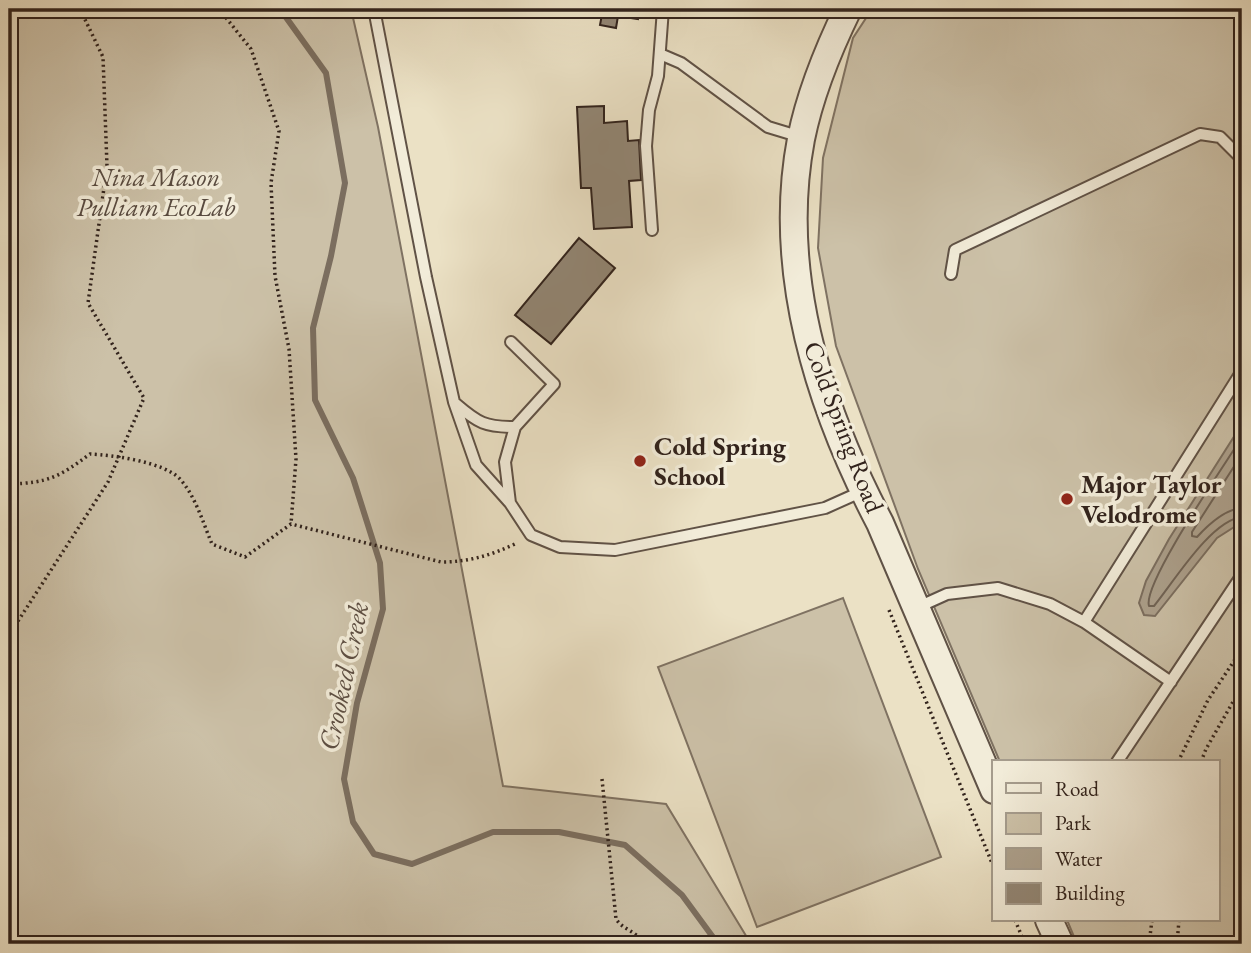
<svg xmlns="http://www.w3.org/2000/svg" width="1251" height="953" font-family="'EB Garamond',serif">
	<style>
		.green { fill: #ccc1a8; stroke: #7f7262; stroke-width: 2 }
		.water { fill: #aca08c; stroke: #7b6e5f; stroke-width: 2 }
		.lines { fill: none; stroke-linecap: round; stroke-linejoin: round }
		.shore { stroke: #6f6254; stroke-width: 2 }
		.stream { stroke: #7b6e5f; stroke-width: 6 }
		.building { fill: #928674; stroke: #32231c; stroke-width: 2 }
		.service-casing { stroke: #605246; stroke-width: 14 }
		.tertiary-casing { stroke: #605246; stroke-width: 30 }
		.path { stroke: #32231c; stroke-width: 3.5; stroke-dasharray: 2 3.5; stroke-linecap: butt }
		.service { stroke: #f2ecd9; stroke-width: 10 }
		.tertiary { stroke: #f2ecd9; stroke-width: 26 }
		.poi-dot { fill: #8f2418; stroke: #f2ecd9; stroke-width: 2.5 }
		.labels { text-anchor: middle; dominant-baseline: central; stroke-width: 7; stroke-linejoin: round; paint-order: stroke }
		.park-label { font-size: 26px; font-style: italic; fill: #584a3f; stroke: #f2ecd9 }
		.street-label { font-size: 26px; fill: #32231c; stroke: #f2ecd9 }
		.poi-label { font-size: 26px; font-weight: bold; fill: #32231c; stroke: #f2ecd9; text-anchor: start }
		.water-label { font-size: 28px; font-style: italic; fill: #5d4f43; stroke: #f2ecd9 }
	</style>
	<rect width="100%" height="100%" fill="#ebe1c5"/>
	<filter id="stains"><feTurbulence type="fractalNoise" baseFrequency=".00286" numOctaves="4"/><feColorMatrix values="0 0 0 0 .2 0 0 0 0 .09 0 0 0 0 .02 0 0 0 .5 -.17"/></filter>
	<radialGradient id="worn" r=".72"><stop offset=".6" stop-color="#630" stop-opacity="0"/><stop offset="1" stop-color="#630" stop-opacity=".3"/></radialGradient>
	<!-- green -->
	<path class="green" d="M9,9H351L378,127L503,786L666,804L751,944H9Z
		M872,9H1242V944H1077L1067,920H1218V762H1000L918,569L836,346L818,248L823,158L853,38Z
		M843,598L941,857L757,927L658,667Z"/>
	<!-- water -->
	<path class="water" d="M1242,424V522L1217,538L1155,616L1144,615L1139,603L1146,581L1169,539Z"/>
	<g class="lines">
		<!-- shore -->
		<path class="shore" d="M1242,437C1226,463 1142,584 1149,606H1154C1173,583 1211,520 1242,517
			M1242,454L1192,532V536L1197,537C1208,525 1225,509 1242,508"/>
		<!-- stream -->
		<path class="stream" d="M280,9L326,73L345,183L331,256L313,328L315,400L353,478L380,563L383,609L357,703L344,779L353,822L374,854L412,864L493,832H559L625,845L682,895L718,944"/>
	</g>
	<!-- building -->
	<path class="building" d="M603,9H640L638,19L618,16L616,28L600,25Z
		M604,106V123L627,121L628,141L639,140L641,180L629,181L632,227L594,229L591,188H581L577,107Z
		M579,238L615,268L551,344L515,315Z"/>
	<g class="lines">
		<defs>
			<path id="service" d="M374,9L426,277L454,402L476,465L510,503
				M660,54L681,63L768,127L801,137
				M652,230L646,146L649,110L658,76L663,9
				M951,274L955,250L1200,134L1220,137L1242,159
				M511,342L554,384L515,427L505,462L510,503L531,535L560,547L615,550L825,508L863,491
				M456,404C478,423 485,427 515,427
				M916,608L947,594L998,588L1050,604L1084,622L1171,682
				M1084,622L1242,371
				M1117,762L1242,575"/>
			<path id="tertiary" d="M848,9C828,50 810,94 801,139C776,271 819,407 880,523L994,790
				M1049,920L1060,944"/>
		</defs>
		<!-- service casing -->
		<use href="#service" class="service-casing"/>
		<!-- tertiary casing -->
		<use href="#tertiary" class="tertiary-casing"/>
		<!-- path -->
		<path class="path" d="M219,9L251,49L279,131L271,183L275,276L289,349L296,459L291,524
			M9,484C48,483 59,477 90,454C113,455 164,462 180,479C196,497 203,523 212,544L245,557L291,524L441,562C469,562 492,555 517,543
			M889,610L994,868
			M9,635L108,482L144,398L88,303L107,166L103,57L80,9
			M1178,762L1208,700L1242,649
			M1201,762L1206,749L1242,686
			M602,779L616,919C623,930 637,931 644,944
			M1015,920L1025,944
			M1149,944L1152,920
			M1177,944L1179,920
			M1238,944V914L1242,883"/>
		<!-- service -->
		<use href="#service" class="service"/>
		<!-- tertiary -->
		<use href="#tertiary" class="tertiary"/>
	</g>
	<!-- markers -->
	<g class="poi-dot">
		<circle cx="640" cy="461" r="7"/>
		<circle cx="1067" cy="499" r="7"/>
	</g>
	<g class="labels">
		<!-- park labels -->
		<g class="park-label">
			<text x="156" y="177">Nina Mason<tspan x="156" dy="30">Pulliam EcoLab</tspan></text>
		</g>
		<!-- street labels -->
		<g class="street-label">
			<text transform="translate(844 427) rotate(69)">Cold Spring Road</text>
		</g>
		<!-- poi labels -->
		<g class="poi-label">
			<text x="654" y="446">Cold Spring<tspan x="654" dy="30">School</tspan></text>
			<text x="1081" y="484">Major Taylor<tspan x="1081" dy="30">Velodrome</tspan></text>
		</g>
		<!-- water labels -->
		<g class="water-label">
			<text transform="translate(343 676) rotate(-78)">Crooked Creek</text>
		</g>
	</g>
	<!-- margin -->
	<rect width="1251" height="953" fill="none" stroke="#ebe1c5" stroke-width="35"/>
	<rect x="10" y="10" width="1230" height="932" fill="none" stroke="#32231c" stroke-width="3.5"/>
	<rect x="18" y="18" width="1216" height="918" fill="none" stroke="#32231c" stroke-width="2"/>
	<!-- legend -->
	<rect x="992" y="760" width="228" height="161" fill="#f2ecd9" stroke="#a59c8d" stroke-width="2"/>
	<rect x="1006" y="783" width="35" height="10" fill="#f2ecd9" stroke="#a59c8d" stroke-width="2"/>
	<text x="1055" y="796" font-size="21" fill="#32231c">Road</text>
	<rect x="1006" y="813" width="35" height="21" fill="#ccc1a8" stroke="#a59c8d" stroke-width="2"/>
	<text x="1055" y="830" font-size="21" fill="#32231c">Park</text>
	<rect x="1006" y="848" width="35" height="21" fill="#aca08c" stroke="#a59c8d" stroke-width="2"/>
	<text x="1055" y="866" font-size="21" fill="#32231c">Water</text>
	<rect x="1006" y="883" width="35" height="21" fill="#928674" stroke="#a59c8d" stroke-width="2"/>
	<text x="1055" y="900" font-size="21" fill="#32231c">Building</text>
	<rect width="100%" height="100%" filter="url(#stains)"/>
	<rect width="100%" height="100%" fill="url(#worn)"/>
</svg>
